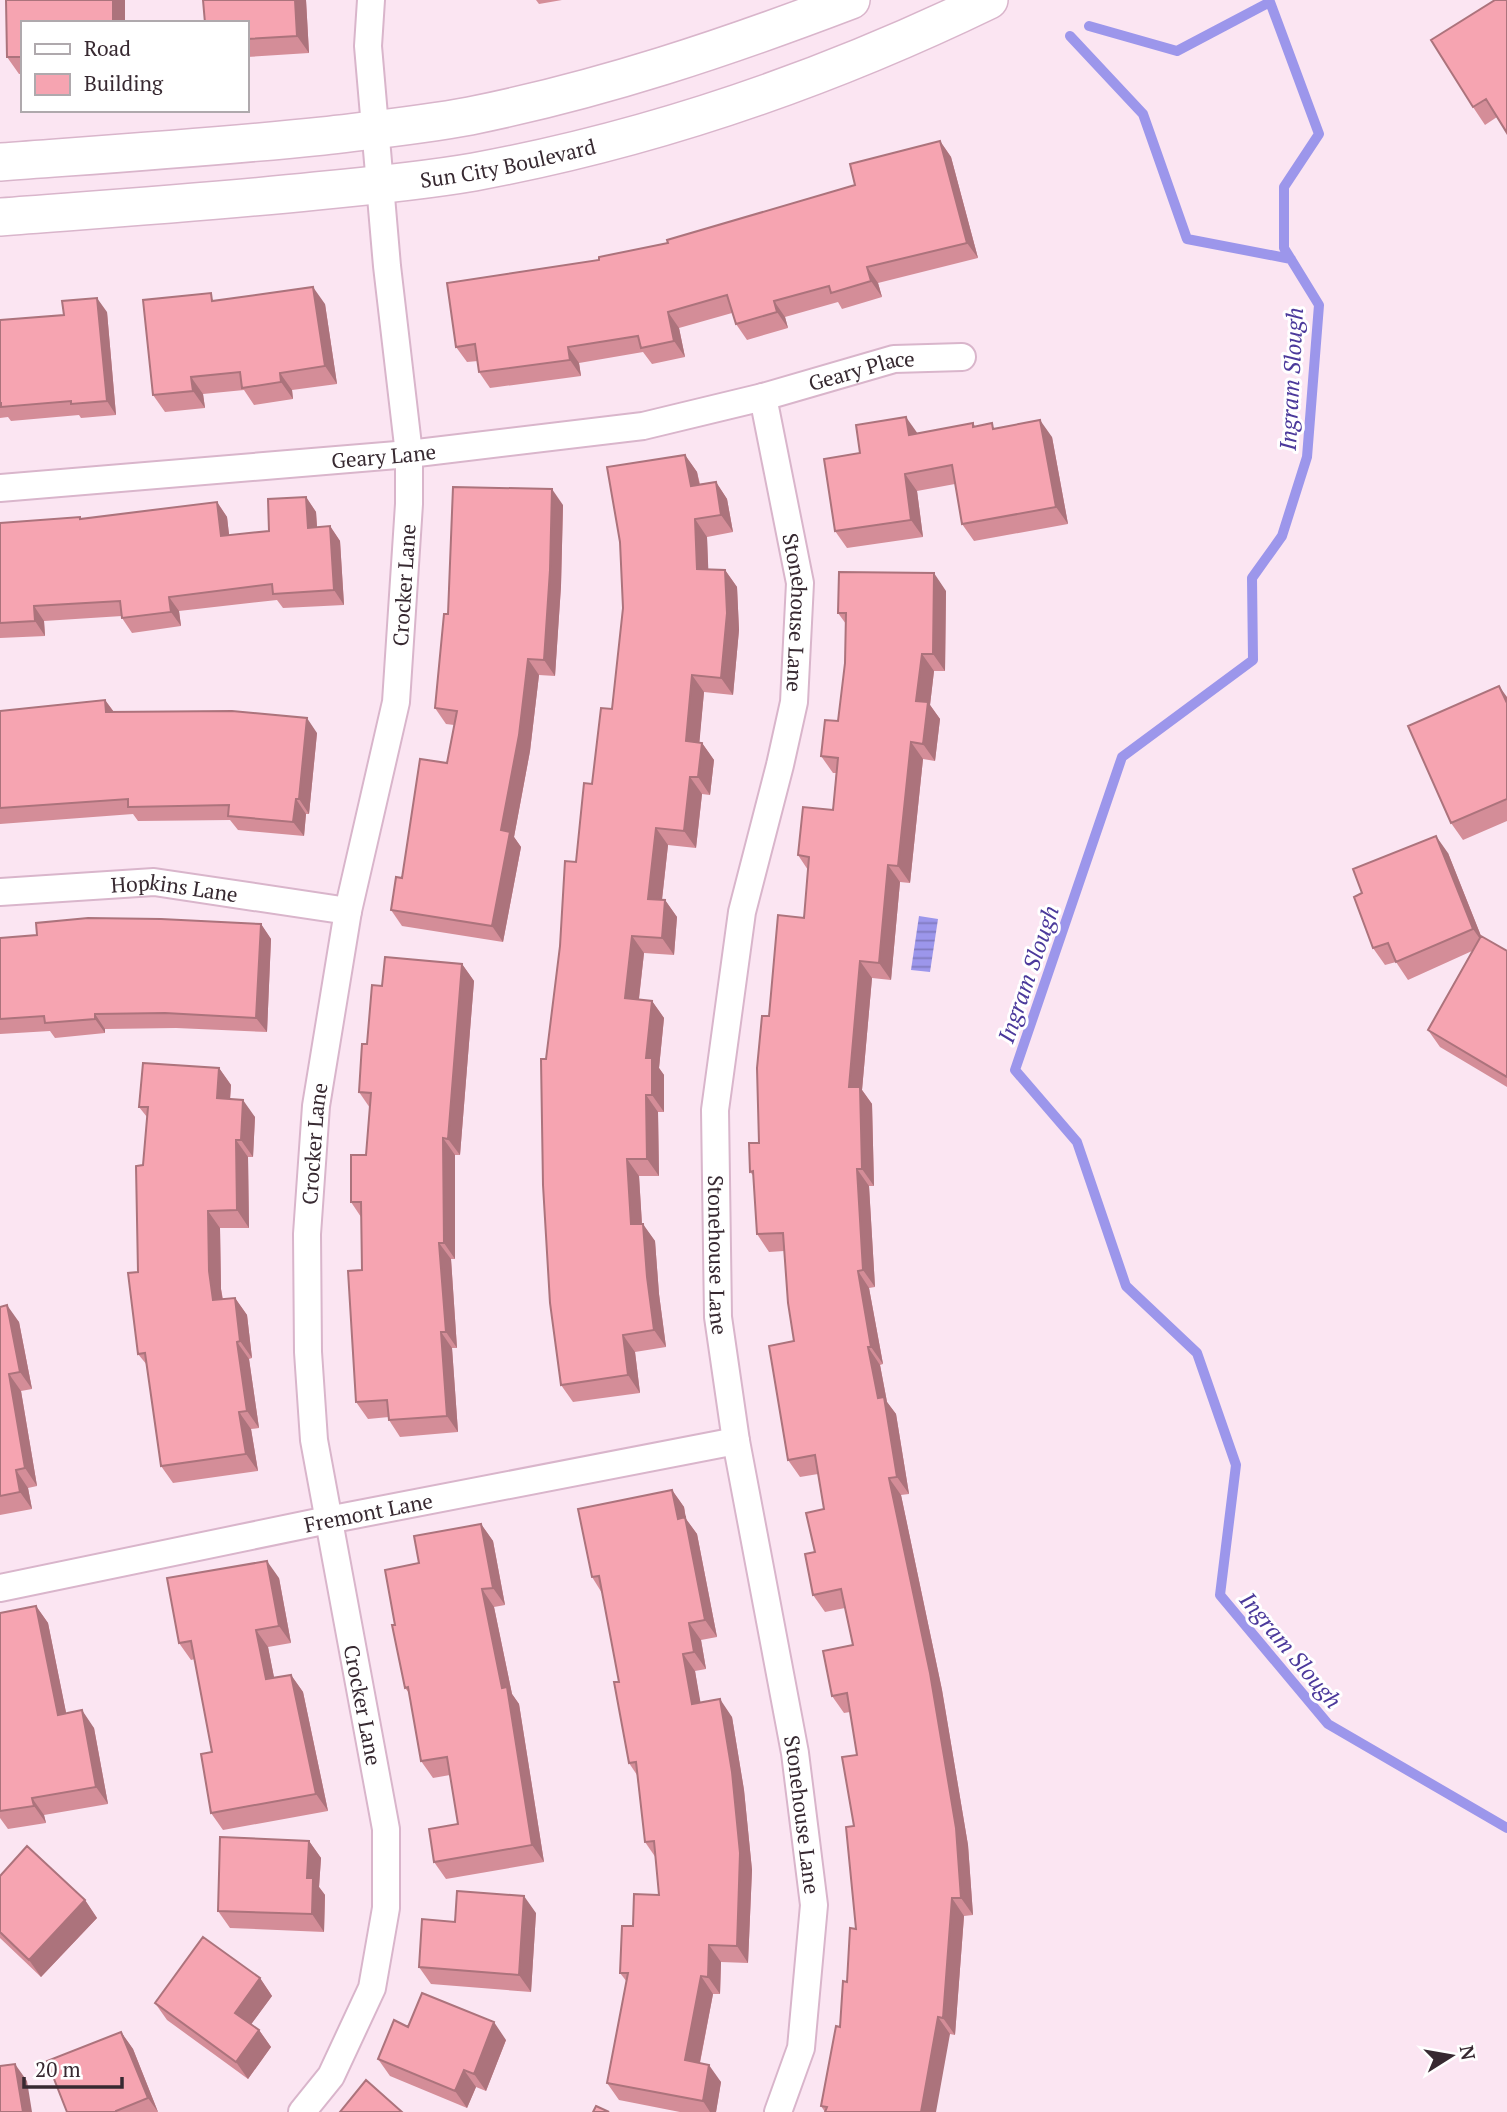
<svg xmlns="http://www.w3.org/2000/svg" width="1507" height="2112" font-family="'PT Serif',serif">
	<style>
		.water { fill: url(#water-rules) }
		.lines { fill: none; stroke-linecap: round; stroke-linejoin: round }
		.stream { stroke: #9c96eb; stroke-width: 10 }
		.street-casing { stroke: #d9b5cb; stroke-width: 30 }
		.secondary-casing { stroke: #d9b5cb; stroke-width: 40 }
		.street { stroke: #fff; stroke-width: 26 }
		.secondary { stroke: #fff; stroke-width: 37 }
		.wall { fill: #d48d98 }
		.shaded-wall { fill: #ac737c }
		.building { fill: #f6a4b1; stroke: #ac737c; stroke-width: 2 }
		.labels { text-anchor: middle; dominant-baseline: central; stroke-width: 6; stroke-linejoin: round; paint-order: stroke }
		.street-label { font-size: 21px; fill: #372931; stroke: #fff }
		.water-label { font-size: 23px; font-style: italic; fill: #4b399b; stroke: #fff }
	</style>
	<defs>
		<pattern id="water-rules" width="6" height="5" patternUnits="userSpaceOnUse" patternTransform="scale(1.75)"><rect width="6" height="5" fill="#9c96eb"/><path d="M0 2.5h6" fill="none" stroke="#807abf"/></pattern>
	</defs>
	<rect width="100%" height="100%" fill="#fbe5f2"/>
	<!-- water -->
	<path class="water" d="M919,916L938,919L930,972L911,970Z"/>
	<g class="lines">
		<!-- stream -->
		<path class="stream" d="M1089,26L1177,51L1270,2L1319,134L1284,187V248L1319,305L1307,457L1282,536L1252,578L1253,660L1122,757L1015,1070L1077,1142L1126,1286L1197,1353L1236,1465L1220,1595L1328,1724L1507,1828
			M1070,36L1143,114L1187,239L1291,259"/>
		<defs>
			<g id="street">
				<path id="s1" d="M763,397L800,583L794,702L780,765L742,912L715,1110L718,1317L736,1441L795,1753L814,1905L801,2048L778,2112"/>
				<path id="s2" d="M0,488L409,454L643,426L763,397L894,359L962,357"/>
				<path id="s3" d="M0,892L154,882L348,911"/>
				<path id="s4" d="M0,1588L328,1520L736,1441"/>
				<path id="s5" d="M302,2112L331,2076L372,1988L386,1908V1829L314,1440L308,1352L307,1234L316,1106L348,911L396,702L409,504V454L387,266L368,46L371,0"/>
			</g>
			<g id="secondary">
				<path d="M0,162C108,154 216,147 323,136C372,130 422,125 470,116C603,89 725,48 851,0"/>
				<path id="s6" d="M0,217C105,209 211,202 316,191C369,186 422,181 474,172C652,139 826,79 989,0"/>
			</g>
		</defs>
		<!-- street casing -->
		<use href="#street" class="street-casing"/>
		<!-- secondary casing -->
		<use href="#secondary" class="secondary-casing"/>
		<!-- street -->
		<use href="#street" class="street"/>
		<!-- secondary -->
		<use href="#secondary" class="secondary"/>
	</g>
	<!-- wall -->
	<path class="wall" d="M6,0H125V23H23V74H19L7,57Z
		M203,0H306L309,53L247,57V23Z
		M536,0H562L539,4Z
		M1495,0L1497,117L1485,125L1473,107Z
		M940,141L951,157L978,258L878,283L882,297L842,309L838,302L785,317L788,328L747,340L736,324L732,313L679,328L685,357L652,364L643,352L579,363L581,376L490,388L479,372L478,361L467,362L456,347L599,260L668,243L855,185Z
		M216,301L325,304L337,384L292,390L293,399L254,405L244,390L203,394L205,408L165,412L153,395Z
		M107,312L116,415L81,418L79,415L11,421L8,417L0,418V320Z
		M973,423L975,426L1052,437L1068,524L974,541L962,524L955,484L917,491L923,537L847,548L835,531L860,453L918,433Z
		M685,455L697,472L700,484L716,482L727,499L733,532L707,537L708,569L725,570L737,587L739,630L733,695L704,692L699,743H702L714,760L710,795L702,794L696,848L668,845L662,900H665L677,917L674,955L644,953L639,999L652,1001L664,1018L659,1068L664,1075V1112H658L659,1176H639L642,1224L655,1241L659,1294L666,1347L635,1352L640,1393L573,1402L561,1385L546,1059L576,862L592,784L612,709L623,608L620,542Z
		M306,497L316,512L317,527L330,526L340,541L344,605L283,608L277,600L179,611L181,626L132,633L122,618V616L44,621L45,636L0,638V523L80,517L81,519L217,502L227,517L229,535L269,531Z
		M563,505L561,586L555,676L539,675L530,751L514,837L521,847L503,942L402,926L391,910L402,878L447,763L454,725L446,724L435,708L448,614Z
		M946,591L945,671H934L930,705L940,719L935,761L923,759L910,883L900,882L891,980L872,978L862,1090L872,1104L874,1186H869L875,1287L869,1288L883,1364L880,1365L887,1402L896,1414L909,1494L901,1495L942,1690L968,1845L973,1915L964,1916L955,2035L950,2034L825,2112L821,2106L840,2027L856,1929L854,1826L857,1755L850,1712L844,1713L832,1696L853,1645L845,1608L825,1612L813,1595L815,1552L824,1509L818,1474L800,1477L788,1460L794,1341L784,1251L769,1252L757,1234L754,1176L750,1172L759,1143L769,1016L804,918L808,870L798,855L833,810L836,773H833L821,756L838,721L845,663L846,624L838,613Z
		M1507,697V821L1463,840L1451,823Z
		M105,700L114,712L317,733L309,814H306L304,836L238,830L230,820L138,821L133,814L0,824V711Z
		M1448,853L1481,936L1507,951V1087L1440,1047L1428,1030L1472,951L1408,980L1396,962L1385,965L1373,948Z
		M261,924L271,939L267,1032L176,1028L105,1029V1033L55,1038L50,1031L0,1034V938Z
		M462,964L474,981L460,1155H455V1259H451L457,1348H452L458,1432L400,1437L389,1420V1417L368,1419L356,1402L362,1270L361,1217L351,1202L366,1155L370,1108L359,1092L367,1044L382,986Z
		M219,1068L231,1085L230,1099L255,1117L253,1157H248L249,1228H220L221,1289L223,1299L235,1298L247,1315L252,1358L249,1359L259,1428L251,1429L258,1471L173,1483L161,1466L147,1365L138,1354V1272L147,1117L139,1107Z
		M0,1307L19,1322L32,1389L21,1391L37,1486L28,1488L32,1509L0,1515Z
		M672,1490L684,1507L686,1519L697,1534L717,1637L701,1640L706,1669L695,1671L700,1703L732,1717L744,1790L752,1870L748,1963L721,1962L720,1994H713L700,2063L721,2082L716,2112H680L619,2100L607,2083L627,1982L620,1973L633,1926L659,1895L656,1858L645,1842L637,1775L629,1763L619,1682L602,1593L592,1577Z
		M481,1524L493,1541L505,1605L494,1607L512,1694L519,1704L544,1862L446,1879L434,1862L458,1824L450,1775L433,1778L421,1761L410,1694L405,1688L395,1625L419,1563Z
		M279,1578L291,1643L268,1647L274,1678L291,1675L303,1692L328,1811L223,1830L211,1813L212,1752L195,1659L191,1660L179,1643Z
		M36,1606L48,1623L66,1713L94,1728L108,1804L44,1815L46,1823L8,1829L0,1818V1613Z
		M309,1841L321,1858L319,1887L325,1895L324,1932L230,1928L218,1911Z
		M0,1876L85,1900L97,1918L41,1977L0,1938Z
		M536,1913L531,1992L431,1984L419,1967L455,1922Z
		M260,1978L272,1996L251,2024L259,2030L271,2047L248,2079L167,2020L155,2003Z
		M408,2027L506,2040L486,2091L476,2087L467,2108L390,2076L378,2059Z
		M121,2032L133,2049L158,2112H67Z"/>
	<!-- shaded-wall -->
	<path class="shaded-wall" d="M113,0H125V23H113Z
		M295,0H306L309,53L297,36Z
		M940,141L951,157L978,258L967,243Z
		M867,267L878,283L882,297L871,281Z
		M313,287L325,304L337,384L325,366Z
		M97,298L107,312L116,415L107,401Z
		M774,301L785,317L788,328L777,312Z
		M668,312L679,328L685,357L674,341Z
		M568,347L579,363L581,376L570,360Z
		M280,373L292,390L293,399L281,382Z
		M191,377L203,394L205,408L193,391Z
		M906,417L918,434L909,435Z
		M1040,420L1052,437L1068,524L1056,507Z
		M685,455L697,472L703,503L691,486Z
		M905,474L917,491L923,537L911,520Z
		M716,482L727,499L733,532L721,515Z
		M552,489L563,505L561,586L555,676L544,660Z
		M306,497L316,512L318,542L308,528Z
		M217,502L227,517L231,551L221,536Z
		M695,519L707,537L709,586L697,569Z
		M330,526L340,541L344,605L334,590Z
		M725,570L737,587L739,630L733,695L721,678Z
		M934,573L946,591L945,671L933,654Z
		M169,597L179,611L181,626L171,612Z
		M34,606L44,621L45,636L35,621Z
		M922,654L934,671L930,705L940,719L935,761L923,744L916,701Z
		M528,659L539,675L530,751L514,837L521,847L503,942L492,926L501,830Z
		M692,675L704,692L698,758L686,741Z
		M1499,686L1507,697V703Z
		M105,700L116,715L106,712Z
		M307,718L317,733L309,814L299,799Z
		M911,742L923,759L910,883L898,866Z
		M702,743L714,760L710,795L698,777Z
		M690,777L702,794L696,848L684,831Z
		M296,799L306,814L304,836L293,822Z
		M656,828L668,845L660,917L648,899Z
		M1436,836L1448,853L1485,946L1473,929Z
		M888,865L900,882L891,980L879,963Z
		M665,900L677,917L674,955L662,938Z
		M261,924L271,939L267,1032L256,1018Z
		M632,936L644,953L637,1015L625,998Z
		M860,961L872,978L862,1090L872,1104L874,1186L862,1169L849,1087Z
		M462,964L474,981L460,1155L448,1139Z
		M652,1001L664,1018L659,1068L664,1075V1112L652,1095L646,1058Z
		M95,1014L105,1029V1033L95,1019Z
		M219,1068L231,1085L229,1115L217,1098Z
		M646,1095L658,1112L659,1176L647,1159Z
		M243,1100L255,1117L253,1157L241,1140Z
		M443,1138L455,1155V1259L444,1243Z
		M236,1140L248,1157L249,1228L237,1210Z
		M627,1159L639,1176L643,1242L631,1224Z
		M857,1169L869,1186L875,1287L863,1270Z
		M208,1211L220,1228L221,1289L225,1317L213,1300L209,1271Z
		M643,1224L655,1241L659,1294L666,1347L654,1330L647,1277Z
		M439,1243L451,1259L457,1348L446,1332Z
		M858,1271L869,1288L883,1364L871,1347Z
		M235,1298L247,1315L252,1358L240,1341Z
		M7,1305L19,1322L32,1389L20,1372Z
		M441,1332L452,1348L458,1432L447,1416Z
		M623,1335L635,1352L640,1393L628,1375Z
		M237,1342L249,1359L259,1428L247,1411Z
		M868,1347L880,1365L887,1402L896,1414L909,1494L897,1477L878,1398Z
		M9,1374L21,1391L37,1486L25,1468Z
		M239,1412L251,1429L258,1471L246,1454Z
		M16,1470L28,1488L32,1509L20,1492Z
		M889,1478L901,1495L942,1690L968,1845L973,1915L961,1898Z
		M672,1490L684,1507L686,1519L697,1534L717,1637L705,1620L678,1519Z
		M481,1524L493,1541L505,1605L493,1588Z
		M267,1561L279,1578L291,1643L279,1626Z
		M482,1589L494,1607L512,1694L519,1704L544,1862L532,1845Z
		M36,1606L48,1623L70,1732L58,1715Z
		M689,1623L701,1640L706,1669L694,1652Z
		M256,1630L268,1647L278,1697L266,1679Z
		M683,1654L695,1671L704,1722L692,1704Z
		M291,1675L303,1692L328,1811L316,1794Z
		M720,1699L732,1717L744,1790L752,1870L748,1963L737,1946Z
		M82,1710L94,1728L108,1804L96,1787Z
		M32,1798L44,1815L46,1823L34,1806Z
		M309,1841L321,1858L319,1887L325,1895L324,1932L312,1914L307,1878Z
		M524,1896L536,1913L531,1992L519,1975Z
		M952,1898L964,1916L955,2035L943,2018Z
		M85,1900L97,1918L41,1977L29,1960Z
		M709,1945L721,1962L720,1994L708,1977Z
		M701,1976L713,1994L697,2077L685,2060Z
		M260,1978L272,1996L247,2030L235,2013Z
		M938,2017L950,2034L936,2112H921Z
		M494,2022L506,2040L486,2091L474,2074Z
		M259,2030L271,2047L248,2079L236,2062Z
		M121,2032L133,2049L158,2112L148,2098Z
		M15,2064L27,2081L32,2112H23Z
		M709,2065L721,2082L716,2112H710L703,2101Z
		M464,2070L476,2087L467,2108L455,2091Z"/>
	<!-- building -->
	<path class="building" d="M6,0H113V23H23V57H7Z
		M203,0H295L297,36L247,39V23H205Z
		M1495,0H1507V133L1486,99L1473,107L1431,40Z
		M940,141L967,243L867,267L871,281L831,293L829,286L774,301L777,312L736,324L727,295L668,312L674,341L641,348L638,336L568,347L570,360L479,372L475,344L456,347L447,283L599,260V257L668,243L667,240L855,185L850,164Z
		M313,287L325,366L280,373L281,382L242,388L240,372L191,377L193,391L153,395L143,300L211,293L212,301Z
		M97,298L107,401L71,404V401L1,407V403H0V320L64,315L62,301Z
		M906,417L909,435L973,423V427L992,423L993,429L1040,420L1056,507L962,524L952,465L905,474L911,520L835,531L824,459L860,453L856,425Z
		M685,455L691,486L716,482L721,515L695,519L697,569L725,570L727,613L721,678L692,675L686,741L702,743L698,777H690L684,831L656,828L648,899L665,900L662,938L632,936L625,998L652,1001L646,1058H652V1095H646L647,1159H627L631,1224H643L647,1277L654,1330L623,1335L628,1375L561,1385L550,1303L543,1185L541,1059H546L560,946L565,861L576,862L584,783L592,784L601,708L612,709L623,608L620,542L607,467Z
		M453,487L552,489L550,570L544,660L528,659L519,735L501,830L510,832L492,926L391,910L396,877L402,878L420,759L447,763L457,711L435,708L444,614H448Z
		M306,497L308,528L330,526L334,590L273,594L272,584L169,597L171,612L122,618L120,601L34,606L35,621L0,623V523L80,517V519L217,502L221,536L269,531L268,499Z
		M839,572L934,573L933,654H922L916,701L928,702L923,744L911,742L898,866L888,865L879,963L860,961L849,1087H860L862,1169H857L863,1270L858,1271L871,1347H868L878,1398L884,1397L897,1477L889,1478L930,1673L956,1828L961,1898H952L943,2018L938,2017L921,2112H825L827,2107L821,2106L836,2026L840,2027L843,1981L847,1982L850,1928L856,1929L846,1827L854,1826L842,1757L857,1755L847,1693L832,1696L823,1651L853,1645L841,1589L813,1595L805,1554L815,1552L806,1513L824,1509L815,1455L788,1460L769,1346L794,1341L788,1303L783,1233L757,1234L753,1171L750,1172L749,1143H759L757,1068L762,1016H769L778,915L804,918L809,857L798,855L803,807L833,810L838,758L821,756L825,720L838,721L845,663L846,613H838Z
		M1499,686L1507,703V799L1451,823L1408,726Z
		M105,700L106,712L232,711L307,718L299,799H296L293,822L228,816L229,805L128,807V799L0,808V711Z
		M1436,836L1473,929L1396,962L1388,943L1373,948L1354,897L1362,893L1353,869Z
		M88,918L161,919L261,924L256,1018L165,1013L95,1014V1019L45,1023L44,1016L0,1019V938L37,935L36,923Z
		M1481,936L1507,951V1077L1428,1030Z
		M385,957L462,964L448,1139L443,1138L444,1243H439L446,1332H441L447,1416L389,1420L387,1400L356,1402L348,1271L362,1270L361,1202H351V1155H366L371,1093L359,1092L362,1044H367L372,985L382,986Z
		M143,1063L219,1068L217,1098L243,1100L241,1140H236L237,1210L208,1211L209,1271L213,1300L235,1298L240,1341L237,1342L247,1411L239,1412L246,1454L161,1466L145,1353L138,1354L128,1273L138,1272L136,1166L143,1165L148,1107H139Z
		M7,1305L20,1372L9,1374L25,1468L16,1470L20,1492L0,1496V1307Z
		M672,1490L678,1519L685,1517L705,1620L689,1623L694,1652L683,1654L692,1704L720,1699L732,1772L740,1853L737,1946L709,1945L708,1977L701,1976L685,2060L709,2065L703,2101L607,2083L628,1973H620L622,1926H633L634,1894L659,1895L654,1841L645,1842L636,1762L629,1763L614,1682H619L599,1576L592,1577L578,1509Z
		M481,1524L493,1588L482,1589L502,1688L507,1687L532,1845L434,1862L429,1829L458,1824L447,1757L421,1761L408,1687L405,1688L392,1625H395L385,1570L419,1563L414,1536Z
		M267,1561L279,1626L256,1630L266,1679L291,1675L316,1794L211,1813L201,1754L212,1752L191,1641L179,1643L167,1578Z
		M36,1606L58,1715L82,1710L96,1787L32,1798L34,1806L0,1811V1613Z
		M220,1837L309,1841L307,1878H313L312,1914L218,1911Z
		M27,1846L85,1900L29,1960L0,1932V1876Z
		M457,1891L524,1896L519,1975L419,1967L422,1919L455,1922Z
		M203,1937L260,1978L235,2013L259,2030L236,2062L155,2003Z
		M422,1993L494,2022L474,2074L464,2070L455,2091L378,2059L394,2020L408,2027Z
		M121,2032L148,2098L116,2111V2112H67L47,2061Z
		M15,2064L23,2112H0V2066Z
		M366,2080L402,2112H340Z
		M596,2106L609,2112H593Z"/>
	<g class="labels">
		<!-- street labels -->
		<g class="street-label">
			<text stroke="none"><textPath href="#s6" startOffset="511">Sun City Boulevard</textPath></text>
			<text stroke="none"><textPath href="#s2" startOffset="872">Geary Place</textPath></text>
			<text stroke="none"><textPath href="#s2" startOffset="385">Geary Lane</textPath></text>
			<text stroke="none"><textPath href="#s5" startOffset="1563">Crocker Lane</textPath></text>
			<text stroke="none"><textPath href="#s1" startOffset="219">Stonehouse Lane</textPath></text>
			<text stroke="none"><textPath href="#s3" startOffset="175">Hopkins Lane</textPath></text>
			<text stroke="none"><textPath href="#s5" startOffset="996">Crocker Lane</textPath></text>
			<text stroke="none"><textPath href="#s1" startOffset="870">Stonehouse Lane</textPath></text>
			<text stroke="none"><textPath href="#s4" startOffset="376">Fremont Lane</textPath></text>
			<text transform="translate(363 1705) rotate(79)">Crocker Lane</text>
			<text stroke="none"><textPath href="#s1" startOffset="1437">Stonehouse Lane</textPath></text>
		</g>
		<!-- water labels -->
		<g class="water-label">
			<text transform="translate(1291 379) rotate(-87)">Ingram Slough</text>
			<text transform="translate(1028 974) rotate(-71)">Ingram Slough</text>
			<text transform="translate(1291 1650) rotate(50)">Ingram Slough</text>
		</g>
	</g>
	<!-- legend -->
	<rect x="21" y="21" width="228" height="91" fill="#ffffff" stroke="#afa9ad" stroke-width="2"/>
	<rect x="35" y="44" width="35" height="10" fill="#ffffff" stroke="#afa9ad" stroke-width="2"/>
	<text x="84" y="56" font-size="21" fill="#372931">Road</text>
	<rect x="35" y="74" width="35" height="21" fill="#f6a4b1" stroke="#afa9ad" stroke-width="2"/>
	<text x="84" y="91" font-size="21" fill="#372931">Building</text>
	<!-- north arrow -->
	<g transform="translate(1451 2056) rotate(79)" stroke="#ffffff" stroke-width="5" paint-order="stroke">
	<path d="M0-5L12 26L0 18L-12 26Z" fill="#372931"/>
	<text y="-10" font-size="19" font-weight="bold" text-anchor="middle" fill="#372931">N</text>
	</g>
	<!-- scale -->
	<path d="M24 2077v10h98v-10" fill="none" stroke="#372931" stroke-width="3.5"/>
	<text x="35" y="2077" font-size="21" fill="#372931" stroke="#ffffff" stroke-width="5" paint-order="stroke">20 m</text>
</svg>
